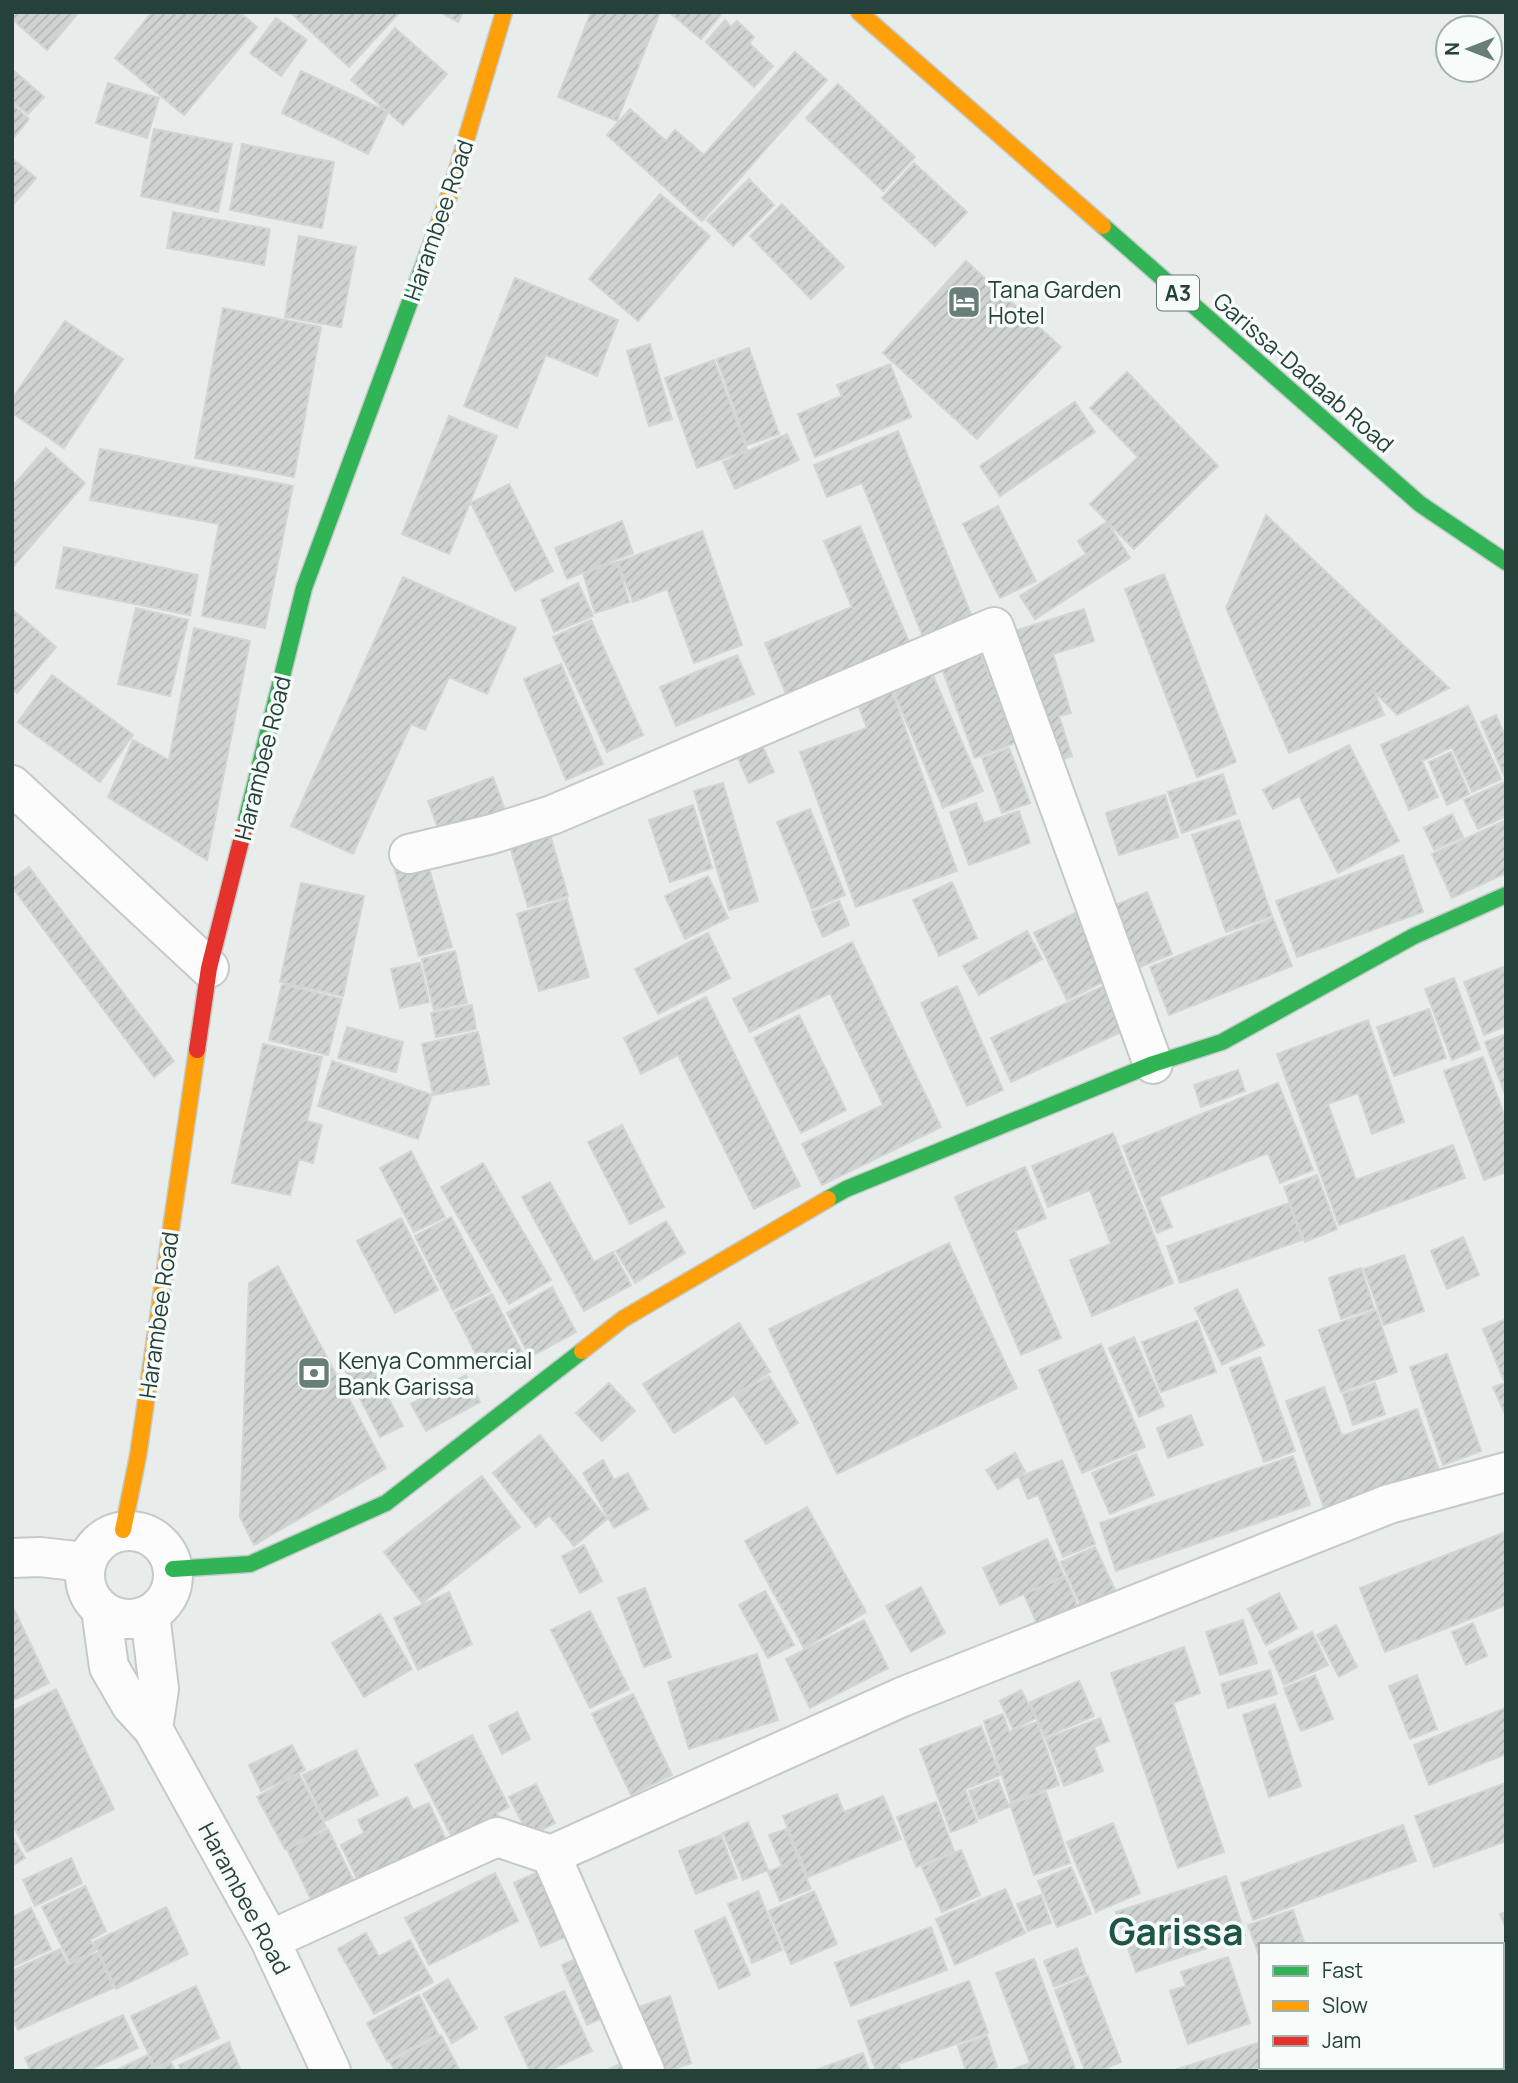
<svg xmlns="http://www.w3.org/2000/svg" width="1518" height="2083" font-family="Manrope,sans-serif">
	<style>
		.building { fill: url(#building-hatch); stroke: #d1d6d4; stroke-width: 2 }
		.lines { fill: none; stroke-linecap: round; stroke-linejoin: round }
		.street-casing { stroke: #c5cac8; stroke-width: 42 }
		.fast-casing { stroke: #c3cbc8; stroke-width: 19 }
		.slow-casing { stroke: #c3cbc8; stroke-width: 19 }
		.jam-casing { stroke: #c3cbc8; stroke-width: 19 }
		.street { stroke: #fcfcfc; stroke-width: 38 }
		.fast { stroke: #30b455; stroke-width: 16 }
		.slow { stroke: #ff9f0a; stroke-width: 16 }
		.jam { stroke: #e5322d; stroke-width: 16 }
		.labels { text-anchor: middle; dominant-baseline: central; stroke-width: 7; stroke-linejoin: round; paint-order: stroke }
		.shield { fill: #f7fbf9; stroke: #637a73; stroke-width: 2 }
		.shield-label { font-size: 21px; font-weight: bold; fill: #24423a }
		.street-label { font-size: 23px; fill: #24423a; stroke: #f7fbf9 }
		.poi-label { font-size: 23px; fill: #24423a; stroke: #f7fbf9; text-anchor: start }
		.town-label { font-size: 37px; font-weight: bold; fill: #1f5548; stroke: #f7fbf9 }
	</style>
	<defs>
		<pattern id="building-hatch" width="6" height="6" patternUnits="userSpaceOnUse" patternTransform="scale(1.75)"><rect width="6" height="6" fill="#cfd4d2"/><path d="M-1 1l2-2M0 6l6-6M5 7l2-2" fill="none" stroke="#b2b7b5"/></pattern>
	</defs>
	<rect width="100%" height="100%" fill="#e8edeb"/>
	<!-- building -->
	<path class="building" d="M12,12H79L47,50L12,19Z
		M152,12H239L257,27L184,115L115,58Z
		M290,12H400L349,67Z
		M440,12H463L458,22Z
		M591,12H660L617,121L558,97Z
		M669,12H723L701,39Z
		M276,18L307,40L281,76L250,53Z
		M725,20L731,27L737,21L754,37L749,43L773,66L754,87L706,42Z
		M395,28L447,74L403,125L351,80Z
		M795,52L827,80L702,221L607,135L630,109L666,141L675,130L704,155Z
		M12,69L44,97L28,114L12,101Z
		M301,71L388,112L368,154L282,113Z
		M108,83L159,98L147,138L96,123Z
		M838,84L915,157L883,191L806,118Z
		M12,104L29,119L12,140Z
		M154,129L232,144L218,212L141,196Z
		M242,144L334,162L322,228L230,210Z
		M12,158L36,178L12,206Z
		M914,163L967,212L935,246L882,198Z
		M749,179L774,205L733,246L707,220Z
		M660,194L710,236L638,321L589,279Z
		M782,204L844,267L811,299L750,236Z
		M173,212L270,229L264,265L167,248Z
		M299,236L356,247L341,327L285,317Z
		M966,261L1061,347L977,439L883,353Z
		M515,278L618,320L597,376L546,355L517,428L464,406Z
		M223,308L321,327L294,477L195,458Z
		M65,321L123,359L64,448L12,413V399Z
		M650,344L672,419L649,426L627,351Z
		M749,348L779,434L747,445L717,359Z
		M714,360L747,450L697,468L665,378Z
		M890,364L911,417L815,457L798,414L842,396L837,385Z
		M1127,372L1218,466L1134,549L1090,504L1138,457L1090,408Z
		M1075,402L1095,432L1000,496L980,466Z
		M449,416L497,436L449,554L402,534Z
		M898,431L972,617L923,637L862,483L827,497L814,465Z
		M787,434L799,460L735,489L723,462Z
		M46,448L85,483L12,568V487Z
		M100,449L293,486L265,628L202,616L219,524L90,500Z
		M509,484L553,571L515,591L471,503Z
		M998,506L1036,581L1000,598L963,524Z
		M1266,515L1449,688L1397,715L1374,691L1384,715L1289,753L1226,608Z
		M622,521L633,553L567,579L555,548Z
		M1107,522L1130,558L1035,619L1020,596L1086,554L1078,541Z
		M860,526L909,642L786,694L765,643L852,607L824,541Z
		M702,531L742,645L694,663L667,589L633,602L618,562Z
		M64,547L198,575L190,615L56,588Z
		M617,562L629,602L595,613L583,573Z
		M1164,574L1236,762L1197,777L1125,589Z
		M403,577L516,628L487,694L449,677L425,730L411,724L353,854L291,826Z
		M578,583L593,616L554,632L541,600Z
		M136,608L188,620L170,696L118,684Z
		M12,609L56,647L17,693L12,689Z
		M1084,609L1094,641L1053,654L1071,713L1059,716L1072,756L1048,764L1008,633Z
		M591,620L643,735L607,752L553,637Z
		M194,628L250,641L207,860L108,797L133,740L169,760Z
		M977,643L1015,743L975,758L938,658Z
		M737,655L754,694L676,726L660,687Z
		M561,664L603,764L566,780L524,679Z
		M931,671L983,791L943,808L892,688Z
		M52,675L133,735L100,782L18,722Z
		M892,692L957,871L856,907L800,752L867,728L858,705Z
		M1468,706L1501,779L1472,792L1452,747L1422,761L1438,797L1409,810L1381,745Z
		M1496,715L1506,738V780L1481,722Z
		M762,745L774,772L749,783L737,756Z
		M1349,745L1399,841L1338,873L1299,796L1273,809L1263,790Z
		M1009,748L1030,803L1002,813L982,758Z
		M1451,752L1469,794L1447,805L1429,762Z
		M1223,774L1236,814L1182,833L1168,792Z
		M493,777L507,816L442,839L428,801Z
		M1504,782L1506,787V816L1478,829L1464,800Z
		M723,783L758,901L729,910L694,791Z
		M1165,795L1178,837L1119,855L1106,813Z
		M976,803L984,823L1019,811L1030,843L969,865L950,812Z
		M693,805L712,868L670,882L649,820Z
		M810,809L845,895L812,909L777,822Z
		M1452,814L1463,837L1434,850L1424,828Z
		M1239,820L1272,916L1226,932L1192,835Z
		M1506,820V873L1452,898L1432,854Z
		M549,831L568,896L528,907L509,843Z
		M1403,855L1423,912L1297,957L1276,901Z
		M426,858L452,947L419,956L394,867Z
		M29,867L174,1061L154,1077L12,887V879Z
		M708,876L728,918L685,939L665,896Z
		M952,882L977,938L939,956L913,900Z
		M301,883L364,896L343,996L280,982Z
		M1147,892L1172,954L1140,967L1115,905Z
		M567,899L589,977L539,991L517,914Z
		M839,901L849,925L823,937L812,912Z
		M1075,913L1107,980L1067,1000L1034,933Z
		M1273,918L1292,966L1169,1015L1150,967Z
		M1027,931L1042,959L979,995L963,966Z
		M708,933L730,978L658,1014L635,969Z
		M852,942L941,1127L822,1185L802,1144L883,1105L830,993L750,1032L733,999Z
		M455,951L467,1003L434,1010L422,959Z
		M420,963L429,1002L400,1008L391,969Z
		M1506,966V1026L1484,1035L1464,982Z
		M1454,978L1480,1049L1452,1060L1425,989Z
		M282,984L342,999L328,1055L269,1040Z
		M1108,984L1128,1029L1011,1082L991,1038Z
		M957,986L1003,1090L967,1106L921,1003Z
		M706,997L800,1186L754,1209L678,1055L641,1074L624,1038Z
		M472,1005L476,1029L436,1037L431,1013Z
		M1429,1009L1446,1058L1394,1076L1377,1027Z
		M799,1015L846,1110L801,1133L754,1038Z
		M1368,1020L1404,1122L1372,1134L1358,1093L1328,1104L1356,1180L1453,1145L1465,1178L1339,1225L1277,1054Z
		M347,1027L403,1042L396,1072L338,1058Z
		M478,1032L489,1084L433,1095L422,1044Z
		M1506,1034V1097L1485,1042Z
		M263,1044L322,1057L307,1121L322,1125L313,1163L299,1159L290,1195L232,1183Z
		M1483,1057L1506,1120V1172L1484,1180L1444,1071Z
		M332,1061L432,1095L418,1139L318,1106Z
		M1238,1070L1245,1091L1201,1107L1194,1085Z
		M1278,1083L1313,1170L1280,1183L1268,1153L1159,1197L1172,1227L1157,1233L1123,1146Z
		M622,1125L664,1207L630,1224L588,1142Z
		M1113,1133L1173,1283L1092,1316L1070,1260L1111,1244L1090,1190L1048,1207L1032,1166Z
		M411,1151L445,1217L414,1232L380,1168Z
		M483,1163L551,1280L509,1304L441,1187Z
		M1025,1167L1046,1218L1015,1231L1061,1338L1021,1355L955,1197Z
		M1317,1175L1337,1229L1305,1242L1284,1187Z
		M550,1182L594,1262L613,1252L631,1285L584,1311L522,1197Z
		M1289,1203L1302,1240L1180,1283L1167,1246Z
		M451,1217L490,1291L453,1310L415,1236Z
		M401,1218L438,1290L395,1313L357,1241Z
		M666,1221L685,1253L635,1283L616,1251Z
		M1463,1237L1479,1275L1447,1289L1431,1251Z
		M949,1243L1017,1388L837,1474L769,1329Z
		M1404,1255L1424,1311L1384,1325L1364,1269Z
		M278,1266L386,1468L254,1545L240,1517L249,1283Z
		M1361,1268L1374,1308L1341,1319L1329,1278Z
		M552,1287L576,1332L530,1357L507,1313Z
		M1237,1289L1264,1345L1222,1365L1195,1308Z
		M492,1294L522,1352L485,1372L455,1313Z
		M1376,1310L1397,1372L1341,1392L1319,1330Z
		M1506,1319V1416L1493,1387L1505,1383L1483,1329Z
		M1197,1321L1216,1372L1161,1392L1142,1342Z
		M739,1323L770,1372L674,1433L643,1384Z
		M1134,1337L1164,1406L1139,1417L1109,1348Z
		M1101,1344L1145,1447L1082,1473L1039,1370Z
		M365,1353L403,1426L380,1437L342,1364Z
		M1447,1354L1481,1451L1443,1465L1410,1367Z
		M1260,1357L1295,1451L1264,1462L1230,1368Z
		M466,1375L480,1402L426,1431L411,1404Z
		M769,1376L798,1423L766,1444L735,1396Z
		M609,1383L635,1411L602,1441L576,1413Z
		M1375,1383L1385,1414L1353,1425L1343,1394Z
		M1324,1387L1342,1436L1417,1409L1440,1473L1326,1513L1286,1401Z
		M1191,1415L1203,1445L1168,1458L1157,1428Z
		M540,1435L607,1519L574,1546L549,1515L536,1527L493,1473Z
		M1015,1453L1025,1472L998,1489L986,1470Z
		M1136,1454L1154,1495L1110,1514L1092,1473Z
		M1293,1456L1310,1505L1116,1571L1100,1523Z
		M603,1460L614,1480L628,1473L648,1509L614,1528L583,1473Z
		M1062,1460L1095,1544L1063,1557L1038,1495L1028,1499L1019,1477Z
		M482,1476L520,1527L422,1603L384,1552Z
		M807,1507L866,1612L804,1648L745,1541Z
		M1506,1532V1605L1385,1652L1360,1588Z
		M1047,1539L1064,1576L1000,1605L983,1568Z
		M584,1545L602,1581L580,1593L562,1556Z
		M1095,1547L1115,1590L1081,1606L1061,1562Z
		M1065,1577L1078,1607L1037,1624L1024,1594Z
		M921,1587L945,1633L911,1652L886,1606Z
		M645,1588L671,1657L644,1667L618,1598Z
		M765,1591L794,1645L768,1658L739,1605Z
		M449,1592L472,1644L418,1670L394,1618Z
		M1279,1593L1297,1628L1266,1645L1248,1609Z
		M13,1607L49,1683L12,1701V1607Z
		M590,1611L629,1689L590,1708L551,1630Z
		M380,1614L412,1669L364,1697L332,1643Z
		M864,1620L888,1668L810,1708L786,1659Z
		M1243,1620L1257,1663L1220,1675L1206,1632Z
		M1473,1623L1487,1656L1466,1665L1452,1632Z
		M1336,1625L1357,1667L1339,1677L1317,1635Z
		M1312,1632L1328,1665L1284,1685L1269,1652Z
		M1184,1647L1200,1693L1173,1703L1224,1852L1178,1868L1111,1673Z
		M757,1654L778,1720L689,1749L668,1682Z
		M1270,1670L1277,1694L1228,1708L1221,1684Z
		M1315,1675L1333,1719L1301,1731L1284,1688Z
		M1417,1675L1437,1729L1410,1739L1389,1686Z
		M1079,1681L1094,1716L1045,1737L1030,1702Z
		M56,1689L114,1809L27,1852L12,1823V1711Z
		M1021,1690L1036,1718L1013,1729L1000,1701Z
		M633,1694L672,1775L631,1795L592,1714Z
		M1275,1704L1301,1786L1269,1797L1243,1715Z
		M1506,1708V1754L1429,1785L1414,1745Z
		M517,1712L530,1739L502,1754L489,1726Z
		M1003,1714L1009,1732L1037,1722L1059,1785L1011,1802L984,1721Z
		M1100,1718L1109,1741L1094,1747L1103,1771L1064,1786L1046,1739Z
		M981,1726L1000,1775L965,1789L977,1822L951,1832L920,1749Z
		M472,1735L509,1807L497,1813L503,1824L457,1847L415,1765Z
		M292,1745L305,1770L261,1791L249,1765Z
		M356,1750L378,1795L325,1821L303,1775Z
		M299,1774L326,1827L285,1849L257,1797Z
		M998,1780L1009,1807L979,1819L969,1791Z
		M1506,1783V1841L1434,1867L1415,1816Z
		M536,1784L555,1823L529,1836L509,1797Z
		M1046,1792L1070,1863L1034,1875L1010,1804Z
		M837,1794L844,1812L883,1796L901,1839L808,1877L783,1816Z
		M407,1797L413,1810L429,1803L447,1842L359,1883L341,1845L364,1833L358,1820Z
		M936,1802L954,1851L916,1867L897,1817Z
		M748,1822L768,1870L743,1880L723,1833Z
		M1113,1823L1140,1893L1096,1912L1067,1842Z
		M1403,1825L1416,1861L1253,1920L1241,1883Z
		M328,1829L355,1884L313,1904L287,1849Z
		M786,1829L811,1889L780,1901L768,1872L782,1866L769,1835Z
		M721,1835L737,1878L696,1894L679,1851Z
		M12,1836L25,1858L12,1866Z
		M961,1850L980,1895L942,1912L922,1867Z
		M71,1858L82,1883L35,1906L23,1880Z
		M1071,1867L1091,1914L1057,1927L1038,1881Z
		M542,1870L570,1935L541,1947L514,1883Z
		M495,1873L518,1921L429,1965L405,1918Z
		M1226,1876L1245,1935L1136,1972L1116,1912Z
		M85,1886L106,1931L90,1940L96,1950L70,1963L42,1907Z
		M1005,1889L1025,1933L955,1965L936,1919Z
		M758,1891L782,1950L752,1963L728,1904Z
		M814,1891L837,1944L791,1964L769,1911Z
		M1041,1895L1051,1923L1028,1931L1017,1904Z
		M166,1907L188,1954L116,1989L94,1942Z
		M31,1908L51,1949L12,1967V1917Z
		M1293,1910L1305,1945H1261V1961L1248,1925Z
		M1506,1912V1929L1500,1914Z
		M725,1917L750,1975L719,1989L695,1931Z
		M931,1927L947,1970L851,2006L835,1963Z
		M366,1933L379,1957L410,1940L433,1982L374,2014L338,1949Z
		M1077,1948L1086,1974L1054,1987L1044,1961Z
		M60,1949L68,1965L98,1952L113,1988L18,2030L12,2017V1971Z
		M587,1954L612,2014L587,2025L562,1965Z
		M1228,1957L1250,2023L1188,2044L1170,1991L1186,1986L1181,1972Z
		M1034,1959L1076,2071H1009L1030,2063L996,1973Z
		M1088,1976L1121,2062L1099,2071H1085L1055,1990Z
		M448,1979L477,2028L452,2043L423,1994Z
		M969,1981L988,2033L898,2064L901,2071H876L858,2021Z
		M196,1986L219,2038L155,2068L131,2016Z
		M564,1991L592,2051L548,2071H530L505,2017Z
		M419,1995L438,2034L387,2061L367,2023Z
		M670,1996L691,2063L668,2071H650L630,2010Z
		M1506,2006V2071H1496L1495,2067H1502V2007Z
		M123,2015L138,2048L87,2071H31L25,2058Z
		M441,2035L460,2071H395L390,2062Z
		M987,2036L997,2067L986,2071H966L958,2046Z
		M229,2042L241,2071H181L179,2065Z
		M1261,2042V2067H1275L1277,2071H1172Z
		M863,2053L869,2071H813Z
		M148,2055L154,2070L171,2062L175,2071H114Z
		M622,2063L626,2071H605Z
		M1280,2067H1319L1320,2071H1282Z
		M1325,2067H1478L1480,2071H1326Z"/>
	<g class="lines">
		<defs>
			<path id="street" d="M12,785L209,968
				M409,854L492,834L552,815L994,627L1153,1064
				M85 1575a44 44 0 1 1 88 0a44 44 0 1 1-88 0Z
				M12,1558L40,1557L85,1562
				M101,1610L109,1667L131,1705L153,1729L270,1940L331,2071
				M150,1614L159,1689L153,1729
				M551,1855L645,2071
				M270,1940L497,1837L551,1855L902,1697L1389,1504L1506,1472"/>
			<path id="fast" d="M1103,226L1420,504L1506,562
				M245,825L304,588L439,223
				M828,1199L846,1189L1153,1064L1222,1042L1414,936L1506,895
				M173,1569L250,1564L386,1503L582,1351"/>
			<path id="slow" d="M859,12L1103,226
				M439,223L451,190L504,12
				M582,1351L623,1319L828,1199
				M123,1530L138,1456L197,1050"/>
			<path id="jam" d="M197,1050L209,968L245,825"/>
		</defs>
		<!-- street casing -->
		<use href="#street" class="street-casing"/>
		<!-- fast casing -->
		<use href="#fast" class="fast-casing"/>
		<!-- slow casing -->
		<use href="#slow" class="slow-casing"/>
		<!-- jam casing -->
		<use href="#jam" class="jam-casing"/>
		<!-- street -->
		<use href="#street" class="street"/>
		<!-- fast -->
		<use href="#fast" class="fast"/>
		<!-- slow -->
		<use href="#slow" class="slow"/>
		<!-- jam -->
		<use href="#jam" class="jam"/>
	</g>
	<!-- icons -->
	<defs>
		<symbol id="hotel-square" viewBox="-11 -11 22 22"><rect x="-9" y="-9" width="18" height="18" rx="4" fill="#697e78" stroke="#f7fbf9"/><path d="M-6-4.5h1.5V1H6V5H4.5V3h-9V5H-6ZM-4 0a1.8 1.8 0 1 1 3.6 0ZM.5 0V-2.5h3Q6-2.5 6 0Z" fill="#fff"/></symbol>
		<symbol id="bank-square" viewBox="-11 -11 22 22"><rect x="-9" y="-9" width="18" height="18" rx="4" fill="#697e78" stroke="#f7fbf9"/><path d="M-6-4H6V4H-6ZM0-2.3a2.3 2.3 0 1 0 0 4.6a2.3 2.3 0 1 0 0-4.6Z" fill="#fff"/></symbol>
	</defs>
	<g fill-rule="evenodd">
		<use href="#hotel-square" x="945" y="283" width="38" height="38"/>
		<use href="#bank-square" x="295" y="1354" width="38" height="38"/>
	</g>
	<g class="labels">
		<!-- shield labels -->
		<rect class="shield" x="1157" y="275.5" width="42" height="35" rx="5"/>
		<g class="shield-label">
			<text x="1178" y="293">A3</text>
		</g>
		<!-- street labels -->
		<g class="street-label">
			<text transform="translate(438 220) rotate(-71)">Harambee Road</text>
			<text transform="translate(1304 372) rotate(41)">Garissa-Dadaab Road</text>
			<text transform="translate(262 758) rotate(-76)">Harambee Road</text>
			<text transform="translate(158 1315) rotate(-82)">Harambee Road</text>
			<text transform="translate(245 1898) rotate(62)">Harambee Road</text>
		</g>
		<!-- poi labels -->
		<g class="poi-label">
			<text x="988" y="289">Tana Garden<tspan x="988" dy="26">Hotel</tspan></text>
			<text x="338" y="1360">Kenya Commercial<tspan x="338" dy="26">Bank Garissa</tspan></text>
		</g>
		<!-- town labels -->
		<g class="town-label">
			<text x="1176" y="1931">Garissa</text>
		</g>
	</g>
	<!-- border -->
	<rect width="1518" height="2083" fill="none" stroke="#24423a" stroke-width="28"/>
	<!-- legend -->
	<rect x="1259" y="1943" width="245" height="126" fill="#f7fbf9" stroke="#a3b1ad" stroke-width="2"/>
	<rect x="1273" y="1966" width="35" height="10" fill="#30b455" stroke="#a3b1ad" stroke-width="2"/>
	<text x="1322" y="1978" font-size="21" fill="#24423a">Fast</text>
	<rect x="1273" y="2001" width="35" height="10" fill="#ff9f0a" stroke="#a3b1ad" stroke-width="2"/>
	<text x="1322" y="2013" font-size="21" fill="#24423a">Slow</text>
	<rect x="1273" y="2036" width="35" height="10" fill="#e5322d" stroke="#a3b1ad" stroke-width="2"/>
	<text x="1322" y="2048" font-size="21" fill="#24423a">Jam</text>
	<!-- north arrow -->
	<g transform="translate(1469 49) rotate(270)"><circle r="33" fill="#f7fbf9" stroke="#a3b1ad" stroke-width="2"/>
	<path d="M0-5L12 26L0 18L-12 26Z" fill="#697e78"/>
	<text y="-10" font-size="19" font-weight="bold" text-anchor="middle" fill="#24423a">N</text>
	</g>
</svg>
